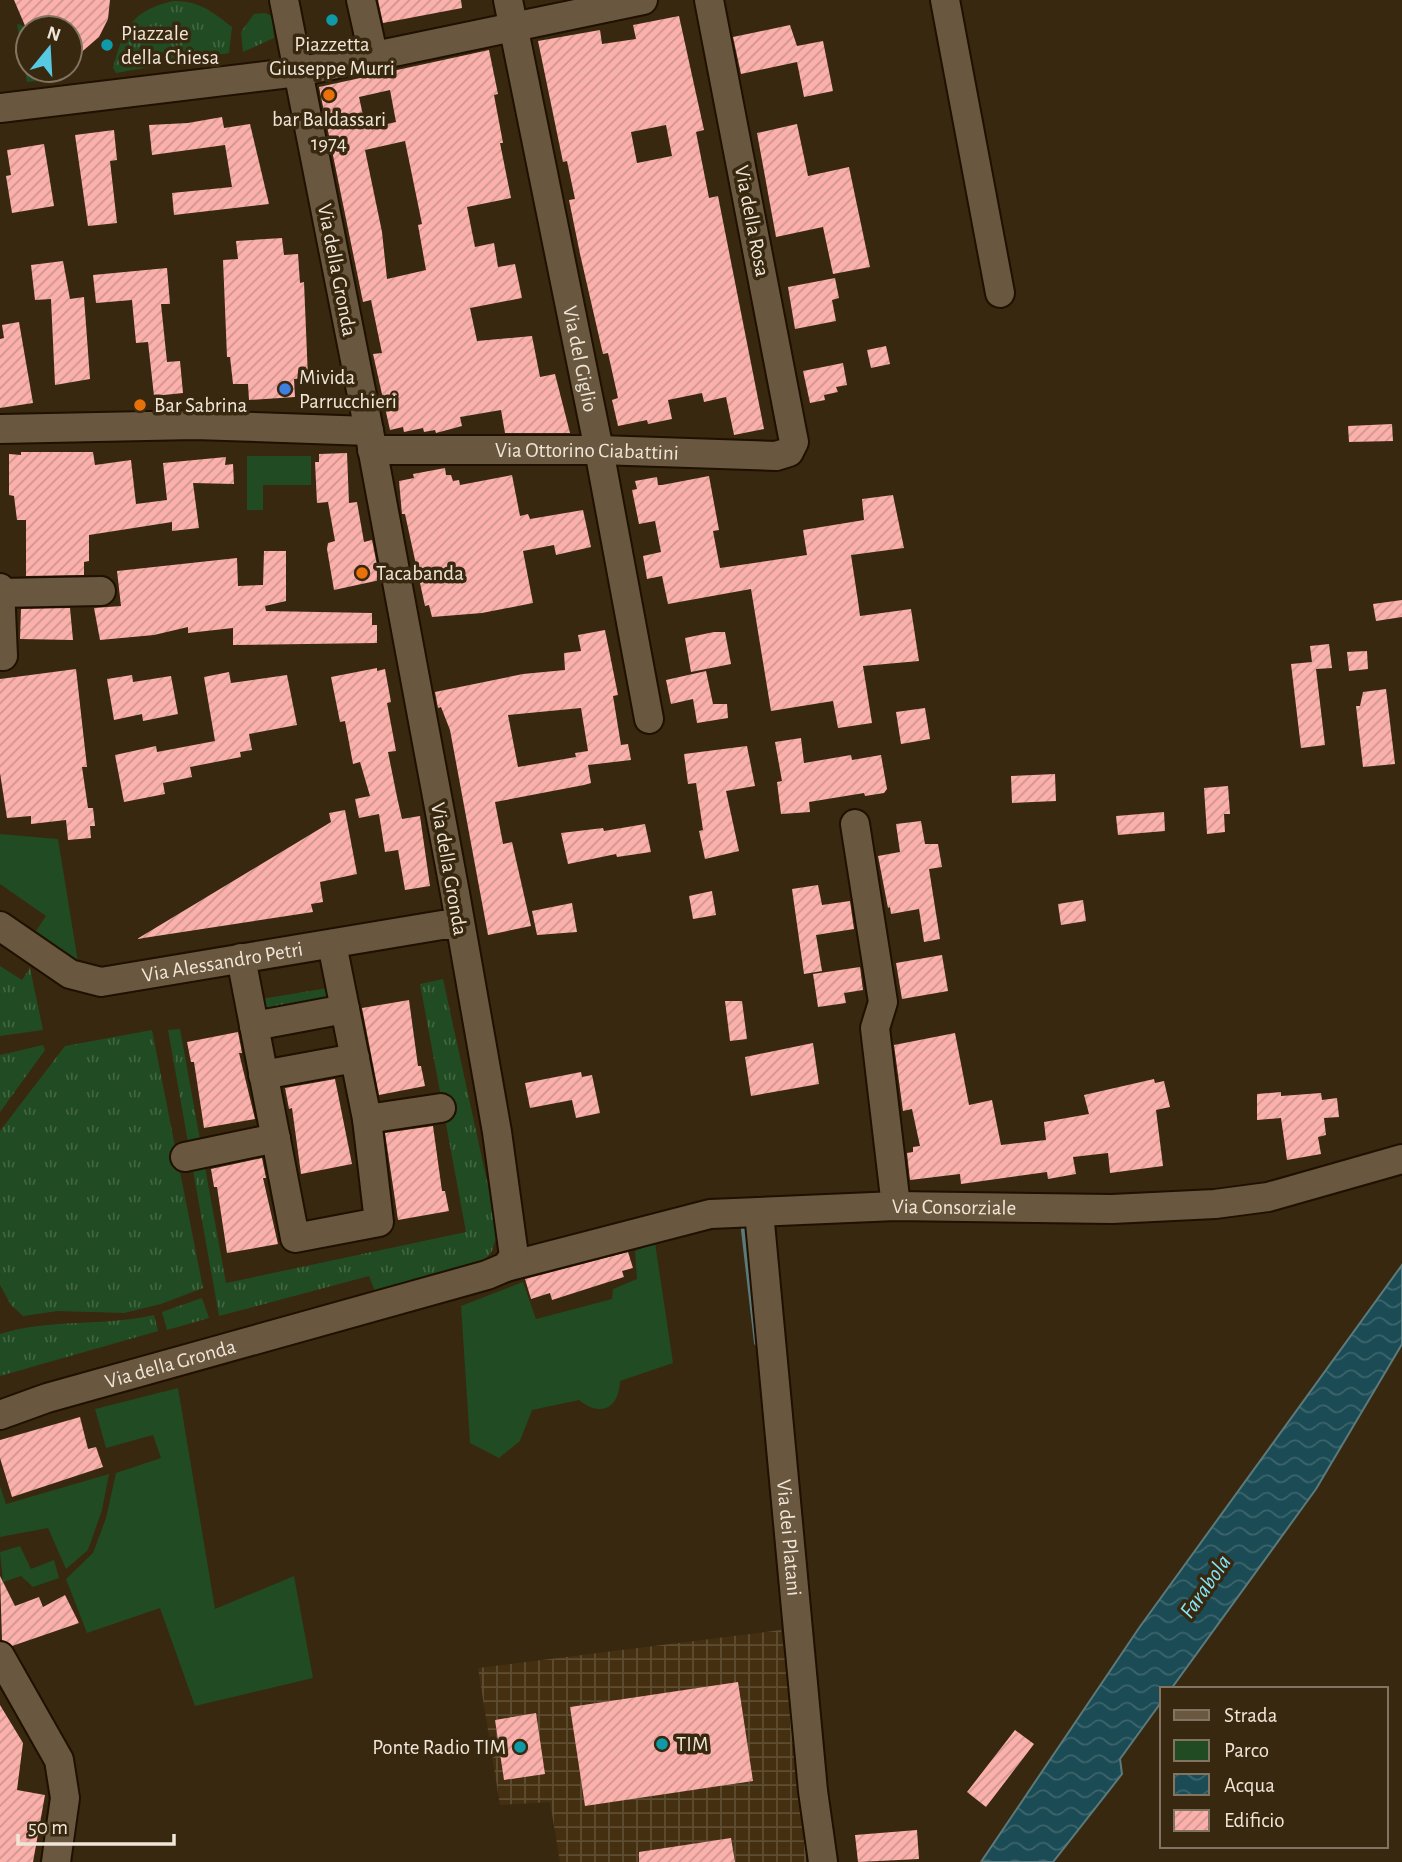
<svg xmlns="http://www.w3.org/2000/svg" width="1402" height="1862" font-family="'Alegreya Sans',sans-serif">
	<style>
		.industrial { fill: url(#industrial-grid) }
		.grass { fill: url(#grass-tufts) }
		.green { fill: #214b23 }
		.water { fill: url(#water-waves); stroke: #5b7a7c; stroke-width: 2 }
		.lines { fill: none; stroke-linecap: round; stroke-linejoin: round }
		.stream { stroke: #5b7a7c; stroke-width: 6 }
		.building { fill: url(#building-hatch); fill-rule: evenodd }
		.minor-casing { stroke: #1f1000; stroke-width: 32 }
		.minor { stroke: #69573f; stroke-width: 28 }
		.culture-dot { fill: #0f9aa8; stroke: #382810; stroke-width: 2.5 }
		.food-dot { fill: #e8710a; stroke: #382810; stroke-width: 2.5 }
		.shop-dot { fill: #3f7fe0; stroke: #382810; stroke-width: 2.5 }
		.labels { text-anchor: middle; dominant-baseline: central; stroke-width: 7; stroke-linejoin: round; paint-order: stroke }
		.poi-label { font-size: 21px; fill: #f0e6d8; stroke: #382810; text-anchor: start }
		.street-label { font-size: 21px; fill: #f0e6d8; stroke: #382810 }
		.water-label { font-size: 23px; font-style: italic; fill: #85e5f9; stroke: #382810 }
	</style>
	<defs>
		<pattern id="industrial-grid" width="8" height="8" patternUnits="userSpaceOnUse" patternTransform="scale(1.75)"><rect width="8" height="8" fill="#442f11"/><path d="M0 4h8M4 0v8" fill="none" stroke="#5f4d33"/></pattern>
		<pattern id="grass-tufts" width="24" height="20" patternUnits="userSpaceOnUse" patternTransform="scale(1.75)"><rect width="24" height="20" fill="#214b23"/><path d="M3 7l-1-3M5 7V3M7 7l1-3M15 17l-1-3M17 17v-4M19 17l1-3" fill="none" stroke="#426542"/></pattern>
		<pattern id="water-waves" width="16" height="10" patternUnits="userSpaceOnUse" patternTransform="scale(1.75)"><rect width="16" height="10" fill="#1b4b54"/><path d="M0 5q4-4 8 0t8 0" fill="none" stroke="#3c656c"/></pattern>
		<pattern id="building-hatch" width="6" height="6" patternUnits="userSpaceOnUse" patternTransform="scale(1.75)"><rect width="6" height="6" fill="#fbb0ab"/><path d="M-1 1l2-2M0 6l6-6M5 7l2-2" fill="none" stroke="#ce9590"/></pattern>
	</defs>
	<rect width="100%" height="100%" fill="#382810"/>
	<!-- industrial -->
	<path class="industrial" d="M781,1630L813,1862H560L550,1802L500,1805L478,1668Z"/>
	<!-- grass -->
	<path class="grass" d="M173,1C198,0 213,12 232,27L229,53L116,73L113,68C124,28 131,11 173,1Z
		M265,13L272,16L274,38L243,52L241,32L254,14Z
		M17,24L22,25L28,37V70H60L62,78L27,82Z
		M0,966L22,980L30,968L43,1030L0,1036Z
		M443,979L498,1232L492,1251L483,1262L376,1294L369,1276L219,1316L168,1030L180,1029L226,1283L466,1232L420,984Z
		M334,987L338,1008L258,1020L255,1000Z
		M152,1030L203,1288L161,1304L124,1313L58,1311L23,1316L11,1305L0,1285V1131L65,1046Z
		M43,1045L45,1050L0,1112V1055Z
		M202,1298L209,1318L167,1330L162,1312Z
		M154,1315L158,1331L0,1376V1334C51,1318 102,1327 154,1315Z"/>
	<!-- green -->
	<path class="green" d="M247,456H311V485H263V510H247Z
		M0,834L58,839L78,962L36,931L46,916L0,884Z
		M655,1243L673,1363L620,1381C619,1408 601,1418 579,1400L532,1410L520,1441L499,1458L470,1443L461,1306L523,1282L536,1319L612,1299L613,1289L637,1279L635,1251Z
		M178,1388L215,1609L294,1576L313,1678L195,1706L160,1608L87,1633L66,1579L93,1553L106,1518L116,1473L161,1458L153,1435L106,1448L95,1409Z
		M109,1474L102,1510L88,1550L66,1569L48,1528L0,1537V1486L6,1504Z
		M20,1546L31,1569L54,1560L59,1578L33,1587L21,1576L3,1582L0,1552Z"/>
	<!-- water -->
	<path class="water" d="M1402,1265V1344L1316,1489L1171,1689H1162V1701L1120,1759L1122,1774L1053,1862H981L1139,1628Z"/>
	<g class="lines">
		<!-- stream -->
		<path class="stream" d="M744,1230L757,1343"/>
	</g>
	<!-- building -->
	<path class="building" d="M14,0H110L108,19L99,37L70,62V28H26Z
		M378,0H461L462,8L383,23Z
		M679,16L704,130L696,132L709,198L718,196L764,429L734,435L726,397L704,402L702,393L668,400L672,419L648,424L647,420L618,426L612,400L618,398L608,353L603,354L580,254L569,200L575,199L567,161L563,162L538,41L600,30L602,44L636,39L633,25ZM666,125L672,156L637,163L631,132Z
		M790,25L797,46L823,41L833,91L804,97L797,62L741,74L733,37Z
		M489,50L498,94L494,95L503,143H500L511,198L467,207L475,247L494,243L498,267L515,264L522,298L470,308L477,341L532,336L540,377L555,374L570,433H505L501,410L460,417L462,426L436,433L435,430L424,432L423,428L404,432L403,427L390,430L373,354L382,353L371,300L363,302L319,87ZM390,90L396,122L366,129L359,97ZM405,141L422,224L418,225L426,270L387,279L382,232L365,150Z
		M222,117L224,128L250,124L269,204L174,215L172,193L232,187L225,145L152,155L149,125L188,123Z
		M797,124L808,176L849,167L870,267L833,274L823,227L776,237L757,133Z
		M114,130L117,160L110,161L117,223L88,226L75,135Z
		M44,144L54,206L12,213L6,176L11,175L7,150Z
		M282,238L284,255L298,254L300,283L304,282L308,378L294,379L295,397L249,400L248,384H233L230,357H227L223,260L238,259L236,241Z
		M63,261L70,299L84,297L90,379L55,385L51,299L35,300L31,265Z
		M167,268L170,304H161L167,362L180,361L183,393L154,396L148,342L136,343L132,300L96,303L93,275Z
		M835,278L839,298L832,300L836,321L795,329L788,287Z
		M19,322L33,403L0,408V339L4,338L2,325Z
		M886,346L890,364L871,368L867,350Z
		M843,363L847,385L836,387L838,392L824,395L825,400L810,403L803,371Z
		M1392,424L1393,441L1349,442L1348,426Z
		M21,452H93L95,465L131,460L136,504L167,500L163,463L226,457L225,465L233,464L234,484L193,483L199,528L172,531V522L89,535V561L84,562V575L26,576V520H17L14,496L9,495V454L21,455Z
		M347,453L349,503L357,502L364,542L372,540L380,580L334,590L327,549L328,543L335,541L328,502L317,503L315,462H319V454Z
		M445,468L446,475H451L453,481L459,480L460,485L512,475L520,516L528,514L530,519L583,510L591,547L556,555L554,545L523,551L533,603L482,613L432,617L429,605L425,606L405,514H402L399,481L414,478L413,474Z
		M709,476L719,530L713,531L720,568L807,555L803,530L864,520L862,499L893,495L904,548L851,555L858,601L860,616L911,609L919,661L863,666L872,723L838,728L833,701L771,711L751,589L668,604L662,576L647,579L643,556L661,552L655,521L639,524L632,490L637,489L635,481L657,477L658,485H662Z
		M264,551H286V601L265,606L266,611L372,613V625H377V643L233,645V628L188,633V627L154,635L100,640L94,608L121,606L117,571L237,558L238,586L263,585Z
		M1402,600V617L1376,621L1373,604Z
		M70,608L73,640L20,639L21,609Z
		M605,630L618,695L613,696L621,745L628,744L631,760L588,765L591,783L584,785L495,802L503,844L512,842L531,926L488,935L450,730L441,707L438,708L435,692L523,674L565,670L564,653L581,651L578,635ZM581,708L588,751L575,753L576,757L518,767L508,715Z
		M714,632H725L731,664L691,672L685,638Z
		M1329,644L1332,668L1316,669L1325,745L1301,748L1291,664L1312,662L1310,646Z
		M1367,651L1368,669L1349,671L1347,652Z
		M377,668V671L385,669L391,702L387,703L396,751L388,752L397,797L402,819L420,816L430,886L405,890L398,850L385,852L379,814L359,818L355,799L370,796L360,762L353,764L345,721L340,722L331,677Z
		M76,669L87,767H82L88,808H93L95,826H90L91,838L68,840L66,820L31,824V816L7,818L0,773V679Z
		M706,671L713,704H727L728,718L697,723L693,699L671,704L666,680Z
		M229,672L231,683L287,675L297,725L249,734L252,750L240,752L241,757L190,767L192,777L163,783L165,794L124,802L115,755L156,746L157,752L215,741L204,677Z
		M132,675L133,682L171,676L178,714L143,721L142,714L114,720L107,679Z
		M1386,689L1395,764L1363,767L1356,706H1360L1363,692Z
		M925,708L930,739L901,744L896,712Z
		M801,738L804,763L851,755L852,760L881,755L887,789L884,793L865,796L864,793L809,802L810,812L781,814L777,782L782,781L775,742Z
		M747,746L755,786L726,791L739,851L705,859L699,831L703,830L696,783L688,784L684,754Z
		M1055,774L1056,801L1012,803L1011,776Z
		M1228,786L1230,814H1224L1225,832L1207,834L1204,788Z
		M345,810L357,874L320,882L323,902L311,904L313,912L137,939L331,822L329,813Z
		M1164,812L1165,831L1118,835L1116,816Z
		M921,821L925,844H938L942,867L929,869L940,939L924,942L919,909L891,914L890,907L888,908L878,856L900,852L896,824Z
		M645,824L651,852L617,857L616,854L568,864L561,833L603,828L604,831Z
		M818,885L822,905L850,901L854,929L816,935L822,971L804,974L792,889Z
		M712,891L716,915L693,919L689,896Z
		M1083,900L1086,921L1061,925L1058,904Z
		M572,903L577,932L537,935L532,911Z
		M942,955L948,991L902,999L896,963Z
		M860,967L863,990L844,993L846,1003L818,1007L813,974Z
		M409,1000L418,1066H421L425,1086L379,1095L362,1008Z
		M725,1001H742L747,1039L730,1041Z
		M238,1032L242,1053H239L255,1119L204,1128L194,1062H191L187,1042Z
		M955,1033L969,1105L992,1100L1001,1145L1046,1140L1044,1122L1089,1114L1084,1095L1154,1079L1155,1083L1164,1081L1170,1107L1156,1110L1163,1166L1110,1173L1108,1153L1073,1157L1076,1174L1048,1179L1047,1172L961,1184L960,1174L910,1180L907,1153L913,1152V1147L920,1146L912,1109L903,1111L894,1045Z
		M813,1043L819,1084L751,1096L745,1057Z
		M581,1072L582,1077L592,1075L600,1113L576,1118L572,1100L530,1108L525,1083Z
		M335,1079L352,1164L301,1174L292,1108L289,1109L285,1088Z
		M1281,1092V1096L1321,1093L1322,1100L1337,1098L1339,1117L1324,1118L1326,1135L1318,1137L1321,1154L1287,1160L1281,1118L1257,1120V1094Z
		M433,1126L442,1191H445L449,1211L398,1220L385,1133Z
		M262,1158L266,1178H263L278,1244L227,1253L217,1187H214L211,1169Z
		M628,1252L633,1268L622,1271L624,1277L552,1300L550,1293L531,1299L525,1279Z
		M80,1417L88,1449L96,1447L103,1467L12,1497L0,1458V1440Z
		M0,1576L15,1606L39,1597L43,1607L65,1595L79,1623L12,1646L2,1640Z
		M738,1682L753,1781L585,1806L570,1707Z
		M0,1705L23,1743L17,1790L45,1795L33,1862H0Z
		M536,1713L545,1774L504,1780L495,1720Z
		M1015,1730L1034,1744L986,1807L967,1792Z
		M917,1830L919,1859L858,1862L855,1835Z
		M731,1838L735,1862H639V1852Z"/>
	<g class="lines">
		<defs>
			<g id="minor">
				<path d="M361,0L373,54"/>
				<path id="s1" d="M508,0L599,450L649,719"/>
				<path d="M945,0L1000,293"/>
				<path d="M0,108L298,72L643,0"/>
				<path d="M0,429L195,425L369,431"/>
				<path id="s2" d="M372,450H599L776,456L789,452L794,442L792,432L709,0"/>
				<path d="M0,588L3,656"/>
				<path d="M0,593L101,591"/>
				<path d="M855,824L883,1002L875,1028L896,1206"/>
				<path id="s3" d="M0,926L70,974L101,982L442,925H460"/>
				<path d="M241,958L295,1238L379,1222L367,1119L332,944"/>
				<path d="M254,1026L345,1009"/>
				<path d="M263,1075L355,1058"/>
				<path d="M367,1119L441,1108"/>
				<path d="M185,1157L276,1138"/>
				<path id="s4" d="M759,1212L813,1791L823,1862"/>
				<path id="s5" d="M506,1267L710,1214L896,1206L1112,1209L1215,1204L1268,1197L1402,1159"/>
				<path id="s6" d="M0,1415L47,1398L487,1275L506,1267L514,1256L497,1132L455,893L369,431L284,0"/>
				<path d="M0,1656L59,1760L65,1798L56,1862"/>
			</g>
		</defs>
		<!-- minor casing -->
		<use href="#minor" class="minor-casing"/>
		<!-- minor -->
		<use href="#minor" class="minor"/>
	</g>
	<!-- markers -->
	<g class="culture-dot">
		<circle cx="332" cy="20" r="7"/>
		<circle cx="107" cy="45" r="7"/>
		<circle cx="662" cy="1744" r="7"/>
		<circle cx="520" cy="1747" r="7"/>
	</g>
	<g class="food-dot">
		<circle cx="329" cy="95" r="7"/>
		<circle cx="140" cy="405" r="7"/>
		<circle cx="362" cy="573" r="7"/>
	</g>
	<circle class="shop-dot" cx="285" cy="389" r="7"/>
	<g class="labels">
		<!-- poi labels -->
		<g class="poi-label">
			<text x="121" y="33">Piazzale<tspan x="121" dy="24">della Chiesa</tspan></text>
			<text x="332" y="44" text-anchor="middle">Piazzetta<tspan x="332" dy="24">Giuseppe Murri</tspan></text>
			<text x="329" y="119" text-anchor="middle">bar Baldassari<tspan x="329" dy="24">1974</tspan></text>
			<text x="299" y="377">Mivida<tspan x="299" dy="24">Parrucchieri</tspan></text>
			<text x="154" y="405">Bar Sabrina</text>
			<text x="376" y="573">Tacabanda</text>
			<text x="676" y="1744">TIM</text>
			<text x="506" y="1747" text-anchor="end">Ponte Radio TIM</text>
		</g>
		<!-- street labels -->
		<g class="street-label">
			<text transform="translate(752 221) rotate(79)">Via della Rosa</text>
			<text transform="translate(337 270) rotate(79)">Via della Gronda</text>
			<text stroke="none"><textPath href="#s1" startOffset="366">Via del Giglio</textPath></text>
			<text stroke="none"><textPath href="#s2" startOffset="215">Via Ottorino Ciabattini</textPath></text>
			<text transform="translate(449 869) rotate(80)">Via della Gronda</text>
			<text stroke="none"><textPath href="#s3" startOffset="240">Via Alessandro Petri</textPath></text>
			<text stroke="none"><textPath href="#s5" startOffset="455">Via Consorziale</textPath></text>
			<text stroke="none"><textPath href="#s6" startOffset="178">Via della Gronda</textPath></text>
			<text stroke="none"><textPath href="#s4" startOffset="327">Via dei Platani</textPath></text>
		</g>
		<!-- water labels -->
		<g class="water-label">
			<text transform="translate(1206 1587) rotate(-55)">Farabola</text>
		</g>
	</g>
	<!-- legend -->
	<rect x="1160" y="1687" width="228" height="161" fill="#382810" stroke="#827460" stroke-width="2"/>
	<rect x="1174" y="1710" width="35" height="10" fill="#69573f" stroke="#827460" stroke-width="2"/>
	<text x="1224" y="1722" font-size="21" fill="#f0e6d8">Strada</text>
	<rect x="1174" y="1740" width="35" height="21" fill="#214b23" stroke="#827460" stroke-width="2"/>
	<text x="1224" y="1757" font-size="21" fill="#f0e6d8">Parco</text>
	<rect x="1174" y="1774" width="35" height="21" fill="url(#water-waves)" stroke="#827460" stroke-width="2"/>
	<text x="1224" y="1792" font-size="21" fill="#f0e6d8">Acqua</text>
	<rect x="1174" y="1810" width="35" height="21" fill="url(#building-hatch)" stroke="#827460" stroke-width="2"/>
	<text x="1224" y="1827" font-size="21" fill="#f0e6d8">Edificio</text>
	<!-- north arrow -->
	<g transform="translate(49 49) rotate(18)"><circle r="33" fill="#382810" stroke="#827460" stroke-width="2"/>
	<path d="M0-5L12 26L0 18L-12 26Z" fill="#58c9e3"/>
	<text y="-10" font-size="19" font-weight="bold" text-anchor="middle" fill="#f0e6d8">N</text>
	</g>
	<!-- scale -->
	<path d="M18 1834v10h156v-10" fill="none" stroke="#f0e6d8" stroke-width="3.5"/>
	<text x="28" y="1834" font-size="21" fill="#f0e6d8" stroke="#382810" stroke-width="5" paint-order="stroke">50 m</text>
</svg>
